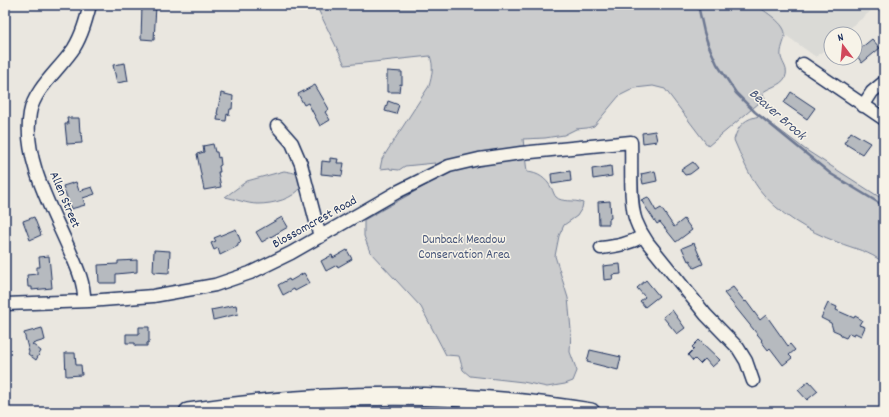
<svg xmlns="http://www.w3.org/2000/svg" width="889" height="417" font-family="Dekko,sans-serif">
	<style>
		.built { fill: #dadad6 }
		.green { fill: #cbcccd; stroke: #737e96 }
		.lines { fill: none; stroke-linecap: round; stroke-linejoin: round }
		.stream { stroke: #6d7892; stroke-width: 2.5 }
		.building { fill: #b6babf; stroke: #1b2f5e }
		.minor-casing { stroke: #1b2f5e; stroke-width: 15 }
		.highway-casing { stroke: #1b2f5e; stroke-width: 20 }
		.minor { stroke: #f7f3e8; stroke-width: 12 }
		.highway { stroke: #f7f3e8; stroke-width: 17 }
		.labels { text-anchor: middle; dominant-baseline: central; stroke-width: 3; stroke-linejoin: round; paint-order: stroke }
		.street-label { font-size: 13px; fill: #1b2f5e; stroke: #f7f3e8 }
		.park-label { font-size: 13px; fill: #47567a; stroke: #f7f3e8 }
		.water-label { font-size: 14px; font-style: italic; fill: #445378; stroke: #f7f3e8 }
	</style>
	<rect width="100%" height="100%" fill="#eae7e0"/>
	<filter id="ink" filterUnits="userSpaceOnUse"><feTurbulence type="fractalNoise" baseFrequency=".025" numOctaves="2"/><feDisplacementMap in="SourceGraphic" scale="8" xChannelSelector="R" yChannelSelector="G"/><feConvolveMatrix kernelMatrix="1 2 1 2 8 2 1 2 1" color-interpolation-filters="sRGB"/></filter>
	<g filter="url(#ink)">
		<!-- built -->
		<path class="built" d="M744,5H878L843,34H831V44L816,57Z"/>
		<!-- green -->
		<path class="green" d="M316,5H756C764,11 787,24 785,36C784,43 780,49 781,57C783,65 789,69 785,78C780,86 769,87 762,93L765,98L708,146L665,89L653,86L635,88L619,96L594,126L587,128L576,129L564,135L545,138L523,139L527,172C538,173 546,178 552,189C553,191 554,195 556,197C562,203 574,199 583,203L582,208L577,216L564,225L559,236L555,256L568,298L571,330L570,352L577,371L573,381L565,384L547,387L523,382L470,376L463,370L459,356L446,355L421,307L370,252L364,236V220L437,179L435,163L405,166L399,170L390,169V168L380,169L382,159L429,86C432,76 434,66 430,56L345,65Z
			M761,116L806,150L884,200V263C869,251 855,249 837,242C808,231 778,214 759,189C748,174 741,156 734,140C738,125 745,118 761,116Z
			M284,171C296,173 300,173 302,186C294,199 273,204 258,204C247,204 236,199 225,197L247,181Z"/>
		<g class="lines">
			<!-- stream -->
			<path class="stream" d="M698,5L704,32L708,44L717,64L736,93L755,112L831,174L884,206"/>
		</g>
		<!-- building -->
		<path class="building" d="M142,5L156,6L154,40L141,39Z
			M872,39L880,48L862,63L855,53Z
			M125,63L128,81L117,83L113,65Z
			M387,71L402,72V85L400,84L399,92H387Z
			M315,85L329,109L325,112L330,120L320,126L308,103L304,105L298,94Z
			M791,92L815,108L807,119L784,103Z
			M221,93L233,96L232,109H230L229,115L227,114L226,121L217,120L218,114H217Z
			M388,101L399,105L396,114L385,111Z
			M67,118H79L80,133H81L82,143L67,144L65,124H68Z
			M655,131L657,141L643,143L642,133Z
			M851,132L870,143L862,154L844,143Z
			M213,144L215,152H217L218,158L220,157L221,165L219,166L220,172H218L221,187L204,190L197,154L204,152L203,146Z
			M330,158L338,159L337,163H344L342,176L321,174L322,161L330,162Z
			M693,162L698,168L690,174L685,175L681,170Z
			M611,166L612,176L593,179L592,169Z
			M570,171L571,181L552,184L551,174Z
			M655,171L657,181L643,184L641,174Z
			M76,182L79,191L92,187L95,194L83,198L85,205L71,209L63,186Z
			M648,197L656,211L661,208L674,227L684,219L692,230L676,242L660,222L657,224L641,200Z
			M610,201L611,218L609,219V224H599L598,202Z
			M34,217L41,235L30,240L23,221Z
			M282,217L288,227L262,242L256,232Z
			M236,229L241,242L238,243V246L220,255L218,248L214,250L211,243L216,241L214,238Z
			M694,243L703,264L694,268L690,260L688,261L682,248Z
			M154,250L170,251L169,273L153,272Z
			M347,250L352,259L338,267L337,265L326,271L321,261L332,255L333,258Z
			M49,256L52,288L32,290V287H28L27,275L37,274V267H40L39,257Z
			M137,260V272L116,274V283H99L98,265L118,264V261Z
			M620,264L621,274L612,275L613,279L604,280L603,266Z
			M304,273L310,283L295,291L294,289L283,295L278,285L289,279L290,281Z
			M646,280L659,296L645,307L640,301L645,297L637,288Z
			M733,287L745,302L746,301L760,320L766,315L788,346L790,344L795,350L789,355L792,358L783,365L770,348L768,350L761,341L762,340L724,293Z
			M828,303L837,307L836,310L854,318L855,316L862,320L859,325L865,327L861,336L855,333L854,335L849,333L846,338L841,336L840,333L833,330L831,323L821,318Z
			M236,305L238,314L213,320L211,310Z
			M672,310L685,328L677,334L663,317Z
			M139,327H149V342L147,343V346H135V343H126V334H139Z
			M42,328L45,340L32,344L41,351L36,360L28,354L29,352L24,333Z
			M699,340L720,360L712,367L705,359L700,364L695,359L693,361L688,355L694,349L692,347Z
			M590,350L621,357L618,370L587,362Z
			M65,353H75L76,365H81L82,375L66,376Z
			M809,381L818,391L807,400L798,390Z"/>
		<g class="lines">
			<defs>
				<path id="minor" d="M803,64L884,119
					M863,106L872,92L884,82
					M277,126L292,143L301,164L320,237
					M601,248C617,246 629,244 643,236
					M84,301C85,283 76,265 69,249C52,209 22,158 30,113C34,89 61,68 74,48C82,35 86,20 90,5
					M5,304L89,301L153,296L215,285L250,273L291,253L399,191L449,166L479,159L521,153L631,142C632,163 629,203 636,221C639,229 643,236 648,243L706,315L738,348L746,361L753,381"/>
				<path id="highway" d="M188,412C322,392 457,390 591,412"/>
			</defs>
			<!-- minor casing -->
			<use href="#minor" class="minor-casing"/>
			<!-- highway casing -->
			<use href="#highway" class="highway-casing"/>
			<!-- minor -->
			<use href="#minor" class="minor"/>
			<!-- highway -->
			<use href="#highway" class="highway"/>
		</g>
	</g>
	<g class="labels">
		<!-- street labels -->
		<g class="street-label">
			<text transform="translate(64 200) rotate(67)">Allen Street</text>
			<text transform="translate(315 223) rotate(-29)">Blossomcrest Road</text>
		</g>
		<!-- park labels -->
		<g class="park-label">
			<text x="464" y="240">Dunback Meadow<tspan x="464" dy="15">Conservation Area</tspan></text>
		</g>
		<!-- water labels -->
		<g class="water-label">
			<text transform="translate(777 115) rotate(41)">Beaver Brook</text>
		</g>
	</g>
	<!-- margin -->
	<rect width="889" height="417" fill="none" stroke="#f7f3e8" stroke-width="20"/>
	<rect x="10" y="10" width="869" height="397" fill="none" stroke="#1b2f5e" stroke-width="1.5" filter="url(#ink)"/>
	<!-- north arrow -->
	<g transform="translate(843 46) rotate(344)"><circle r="19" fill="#f7f3e8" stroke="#9fa5b1"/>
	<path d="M0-3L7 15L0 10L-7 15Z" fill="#d1495b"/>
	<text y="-6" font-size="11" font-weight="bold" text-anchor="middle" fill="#1b2f5e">N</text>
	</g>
</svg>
